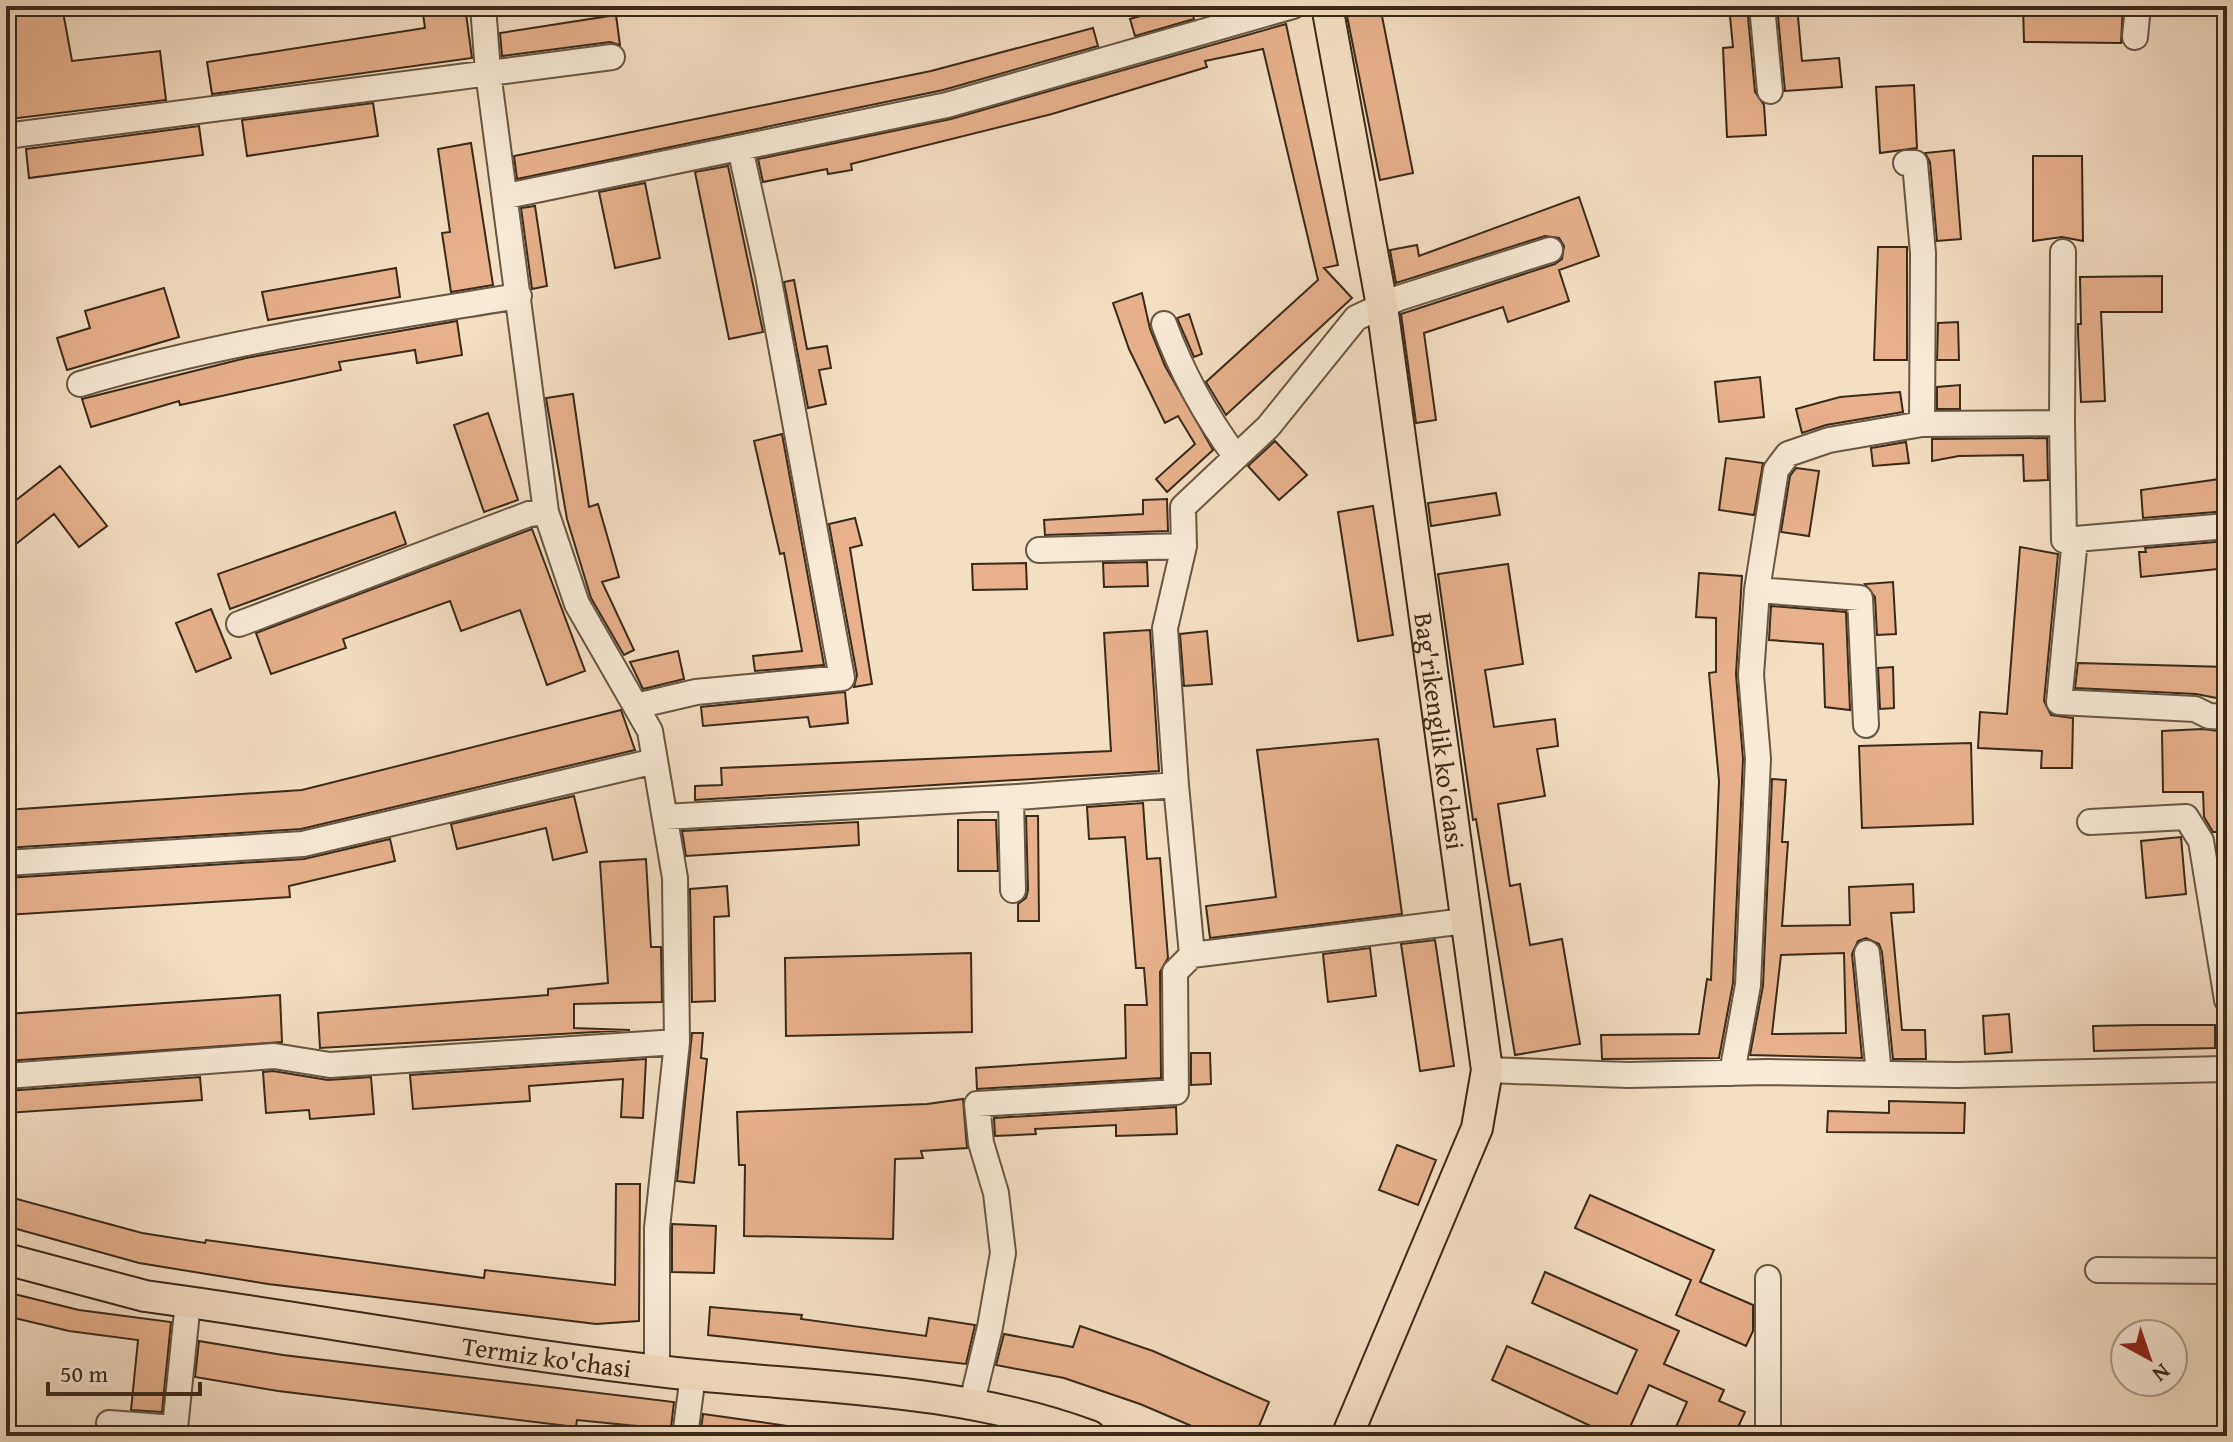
<svg xmlns="http://www.w3.org/2000/svg" width="2233" height="1442" font-family="'Gentium Book Plus',serif">
	<style>
		.building { fill: #e8b18c; stroke: #392a1a; stroke-width: 2; fill-rule: evenodd }
		.lines { fill: none; stroke-linecap: round; stroke-linejoin: round }
		.minor-casing { stroke: #685744; stroke-width: 28 }
		.major-casing { stroke: #392a1a; stroke-width: 34 }
		.minor { stroke: #f7ead7; stroke-width: 24 }
		.major { stroke: #f3dfc2; stroke-width: 30 }
		.labels { text-anchor: middle; dominant-baseline: central; stroke-width: 6; stroke-linejoin: round; paint-order: stroke }
		.street-label { font-size: 26px; fill: #392a1a; stroke: #f7ead7 }
	</style>
	<rect width="100%" height="100%" fill="#f3dfc2"/>
	<filter id="stains"><feTurbulence type="fractalNoise" baseFrequency=".0025" numOctaves="4"/><feColorMatrix values="0 0 0 0 .2 0 0 0 0 .09 0 0 0 0 .02 0 0 0 .5 -.17"/></filter>
	<radialGradient id="worn" r=".72"><stop offset=".6" stop-color="#630" stop-opacity="0"/><stop offset="1" stop-color="#630" stop-opacity=".3"/></radialGradient>
	<!-- building -->
	<path class="building" d="M6,6H62L72,61L160,51L166,100L10,119L6,96Z
		M422,6H465L472,58L212,94L207,62L425,28Z
		M1174,6H1190L1194,19L1135,36L1130,19Z
		M1345,6H1380L1413,173L1380,180Z
		M1729,6H1747L1755,92L1764,105L1766,135L1727,137L1723,48L1733,47Z
		M1777,6H1797L1802,61L1839,58L1842,87L1785,91Z
		M2023,6H2123L2121,43L2024,42Z
		M616,15L620,45L610,42L502,56L500,33Z
		M1286,24L1338,265L1324,268L1352,298L1226,415L1206,382L1318,280L1263,49L1205,61L1207,67L1052,114L851,164L852,170L828,174L827,169L763,182L758,159L951,119Z
		M1093,28L1098,46L943,90L517,179L514,156L931,71Z
		M1914,85L1917,148L1880,153L1876,87Z
		M373,103L378,136L247,156L242,120Z
		M199,126L203,155L29,178L26,149Z
		M471,143L493,285L451,292L442,233L450,232L438,149Z
		M1954,150L1961,239L1937,241L1930,162L1925,153Z
		M2033,156H2082L2083,241L2062,237L2033,241Z
		M728,166L763,332L729,339L695,172Z
		M645,183L660,258L615,268L599,192Z
		M1579,197L1599,256L1559,270L1569,301L1508,322L1503,307L1424,333L1436,420L1416,423L1401,314L1555,264L1562,259L1564,246L1559,238L1545,236L1396,283L1390,250L1417,245L1419,256Z
		M535,206L547,286L532,289L521,208Z
		M1878,247H1907V360H1874Z
		M396,268L400,297L268,320L262,292Z
		M2162,276V312H2101L2105,401L2081,402L2078,332V324H2081L2080,277Z
		M794,280L807,349L827,346L831,368L819,370L826,404L808,408L784,282Z
		M164,288L179,337L67,370L57,338L90,328L85,311Z
		M1142,293L1150,329L1165,366L1213,450L1167,492L1156,479L1195,444L1178,416L1165,423L1129,349L1113,303Z
		M1189,314L1202,354L1194,357L1177,318Z
		M457,321L462,355L417,363L415,350L339,362L341,370L180,405L179,401L91,427L82,399L246,358Z
		M1958,322L1959,360H1937L1938,323Z
		M1760,377L1764,417L1719,422L1715,382Z
		M1960,385V409H1937V387Z
		M1900,392L1903,412L1826,425L1802,433L1796,409L1840,397Z
		M573,394L589,507L598,504L619,577L602,582L634,650L624,655L591,598L567,519L546,398Z
		M488,413L518,500L484,512L454,425Z
		M782,434L824,665L755,671L753,656L802,651L784,553L780,554L754,441Z
		M2047,438L2048,480L2024,481L2023,455L1959,456L1932,461V439Z
		M1275,441L1307,475L1279,500L1248,466Z
		M1906,442L1909,463L1873,466L1871,448Z
		M1726,458L1763,463L1754,515L1719,510Z
		M60,466L107,526L79,547L54,514L6,552V508Z
		M1796,468L1819,471L1809,536L1781,532L1790,476Z
		M2227,478V511L2143,518L2141,490Z
		M1496,493L1500,515L1431,526L1428,503Z
		M1167,499L1168,531L1045,535L1044,520L1143,514V500Z
		M1373,506L1393,635L1358,641L1338,512Z
		M395,512L406,544L230,609L218,574Z
		M855,518L862,545L850,548L872,684L854,687L857,675L829,524Z
		M532,529L585,671L547,685L520,610L461,631L450,601L343,639L346,648L271,674L256,633Z
		M2227,541V568L2141,577L2139,552H2146L2145,548Z
		M2020,547L2058,554L2044,701L2051,715L2073,718L2072,768H2041L2042,751L1978,748L1980,712L2007,714Z
		M1147,562L1148,586L1104,587L1103,563Z
		M1026,563L1027,589L973,590L972,564Z
		M1508,564L1523,664L1485,670L1494,727L1555,719L1558,746L1537,749L1545,796L1498,804L1510,886L1520,884L1530,945L1562,939L1580,1044L1515,1055L1476,819L1473,820L1438,574Z
		M1699,573L1742,576L1736,674L1743,759L1733,983L1719,1058L1602,1059L1601,1035L1699,1034L1707,979L1711,980L1719,781L1709,673L1716,672V618L1696,617Z
		M1893,582L1896,634L1877,635L1875,597L1865,584Z
		M1771,606L1846,612L1850,710L1825,707L1823,644L1769,640Z
		M211,609L231,658L196,672L176,623Z
		M1150,630L1159,771L695,800V786L722,785L721,768L1111,751L1104,633Z
		M1207,631L1212,684L1184,686L1180,634Z
		M678,651L684,679L643,689L630,662Z
		M2078,663L2227,667V700L2196,694L2075,688Z
		M1893,667L1894,708L1880,709L1878,668Z
		M845,692L848,723L810,727L808,717L703,726L701,707Z
		M621,710L635,750L301,829L6,848V810L302,790Z
		M2202,729L2227,732V832H2213L2204,817L2203,792H2163L2162,731Z
		M1378,739L1402,914L1210,938L1206,906L1276,897L1257,750Z
		M1971,743L1973,824L1862,828L1859,746Z
		M1772,779L1786,780L1782,842H1788L1782,926L1850,925L1849,887L1913,884L1914,912L1891,913L1902,1030H1925L1926,1059H1893L1882,952L1879,944L1866,938L1858,941L1852,954L1862,1058L1750,1055L1763,986ZM1844,953L1846,1033L1772,1034L1781,955Z
		M574,796L587,852L553,860L546,828L457,849L451,824Z
		M1143,803L1147,859L1160,858L1168,958L1160,972L1161,1078L977,1089L976,1068L1126,1058L1125,1005H1147L1144,968H1136L1125,837L1089,839L1087,807Z
		M1026,816H1038L1039,921H1018V904L1026,898L1028,890Z
		M958,820H996L998,871H958Z
		M858,822L859,845L686,856L682,831Z
		M2181,837L2186,894L2146,898L2141,841Z
		M390,839L395,861L289,886L290,897L6,915V878L304,859Z
		M646,859L651,947H661L662,1002L574,1004V1028L630,1030L320,1048L318,1013L548,995V989L608,983L600,862Z
		M727,886L729,916L714,917L715,1001L692,1002L690,889Z
		M1435,940L1454,1066L1420,1071L1401,944Z
		M1370,948L1376,996L1328,1002L1323,954Z
		M971,953L972,1032L786,1036L785,958Z
		M280,995L282,1042L6,1061V1014Z
		M2009,1014L2012,1052L1985,1054L1983,1016Z
		M2143,1025H2215V1048L2094,1051L2093,1026Z
		M692,1033H703L701,1058L707,1059L694,1183L677,1181Z
		M1191,1053H1210L1211,1084L1191,1085Z
		M646,1059L643,1118L621,1117L623,1079L529,1086L530,1101L413,1109L410,1075Z
		M273,1071L328,1080L371,1077L374,1114L310,1119L309,1110L266,1113L263,1072Z
		M200,1077L202,1100L6,1113V1091Z
		M963,1099L967,1148L921,1151L923,1158L895,1159L893,1239L744,1236L745,1165H739L737,1112L927,1104Z
		M1889,1101L1965,1103L1964,1133L1827,1132L1828,1111L1889,1113Z
		M1176,1107L1177,1134L1116,1136V1125L1035,1129L1036,1134L995,1136L994,1118Z
		M1397,1145L1436,1160L1418,1205L1379,1190Z
		M616,1184H640L639,1321L596,1324L268,1284L139,1263L6,1226V1196L142,1233L205,1243L206,1240L484,1278L485,1270L615,1285Z
		M1590,1195L1714,1250L1700,1282L1753,1305V1331L1746,1346L1676,1315L1691,1280L1575,1228Z
		M672,1224L716,1226L714,1273L672,1272Z
		M1545,1272L1679,1331L1664,1364L1724,1390L1719,1401L1745,1412L1734,1436H1672L1687,1402L1649,1385L1626,1436H1612L1492,1380L1507,1346L1617,1394L1637,1350L1532,1303Z
		M6,1292L79,1310L171,1322L162,1412L131,1410L138,1340L69,1331L6,1316Z
		M710,1307L802,1315L801,1319L926,1336L929,1318L975,1325L966,1364L708,1335Z
		M1080,1326L1153,1351L1269,1402L1255,1436H1215L1140,1404L1064,1378L996,1365L1004,1334L1073,1347Z
		M199,1341L283,1355L674,1402L670,1436H635L636,1426L577,1420L576,1427L278,1391L195,1377Z
		M703,1414L788,1426L787,1436H700Z"/>
	<g class="lines">
		<defs>
			<path id="minor" d="M483,6L488,72L546,512L577,604L650,731L675,878L677,1042L657,1228V1371
				M1762,6L1770,91
				M2135,37L2138,6
				M6,136L612,57
				M1906,163H1915L1923,253L1922,424
				M507,196L947,105L1293,6
				M1164,324C1182,373 1205,415 1236,457L1268,427L1356,318L1399,298L1550,250
				M80,384C224,341 372,320 519,296
				M2062,423L2063,252
				M2075,539L2059,702L2195,709L2209,716L2227,717
				M1039,550L1184,546L1183,507L1236,457
				M239,624L529,514L546,512
				M636,706L696,692L842,678L768,275L740,148
				M1866,725L1860,598L1757,590L1776,470L1788,454L1829,440L1922,424L2062,423L2064,540L2227,526
				M1176,785L1192,955L1465,921
				M1011,798L1013,890
				M665,817L1018,797L1176,785L1165,628L1184,546
				M2090,822L2186,817L2201,841L2227,1000
				M6,863L303,844L655,761
				M1867,953L1879,1074
				M1487,1070L1628,1075L1768,1072L1957,1075L2227,1069
				M1732,1073L1748,985L1758,759L1751,675L1757,590
				M6,1076L274,1056L330,1065L677,1042
				M2098,1270L2227,1271
				M1768,1278V1436
				M972,1402L990,1327L1003,1253L996,1193L981,1143L977,1104L1176,1092L1175,972L1192,955
				M109,1423L175,1428L188,1302
				M685,1436L693,1375"/>
			<g id="major">
				<path id="s1" d="M1327,6L1382,306L1487,1070L1477,1128L1347,1436"/>
				<path id="s2" d="M6,1259L145,1296L188,1302C347,1325 507,1354 667,1372C808,1388 955,1386 1090,1436"/>
			</g>
		</defs>
		<!-- minor casing -->
		<use href="#minor" class="minor-casing"/>
		<!-- major casing -->
		<use href="#major" class="major-casing"/>
		<!-- minor -->
		<use href="#minor" class="minor"/>
		<!-- major -->
		<use href="#major" class="major"/>
	</g>
	<g class="labels">
		<!-- street labels -->
		<g class="street-label">
			<text stroke="none"><textPath href="#s1" startOffset="734">Bag'rikenglik ko'chasi</textPath></text>
			<text stroke="none"><textPath href="#s2" startOffset="550">Termiz ko'chasi</textPath></text>
		</g>
	</g>
	<!-- margin -->
	<rect width="2233" height="1442" fill="none" stroke="#f3dfc2" stroke-width="32"/>
	<rect x="8" y="8" width="2217" height="1426" fill="none" stroke="#392a1a" stroke-width="4"/>
	<rect x="16" y="16" width="2201" height="1410" fill="none" stroke="#392a1a" stroke-width="2"/>
	<!-- north arrow -->
	<g transform="translate(2149 1358) rotate(140)"><circle r="38" fill="#f7ead7" stroke="#ab9d8b" stroke-width="2"/>
	<path d="M0-6L14 30L0 20L-14 30Z" fill="#8f2418"/>
	<text y="-12" font-size="22" font-weight="bold" text-anchor="middle" fill="#392a1a">N</text>
	</g>
	<!-- scale -->
	<path d="M48 1382v12h152v-12" fill="none" stroke="#392a1a" stroke-width="4"/>
	<text x="60" y="1382" font-size="24" fill="#392a1a" stroke="#f7ead7" stroke-width="6" paint-order="stroke">50 m</text>
	<rect width="100%" height="100%" filter="url(#stains)"/>
	<rect width="100%" height="100%" fill="url(#worn)"/>
</svg>
